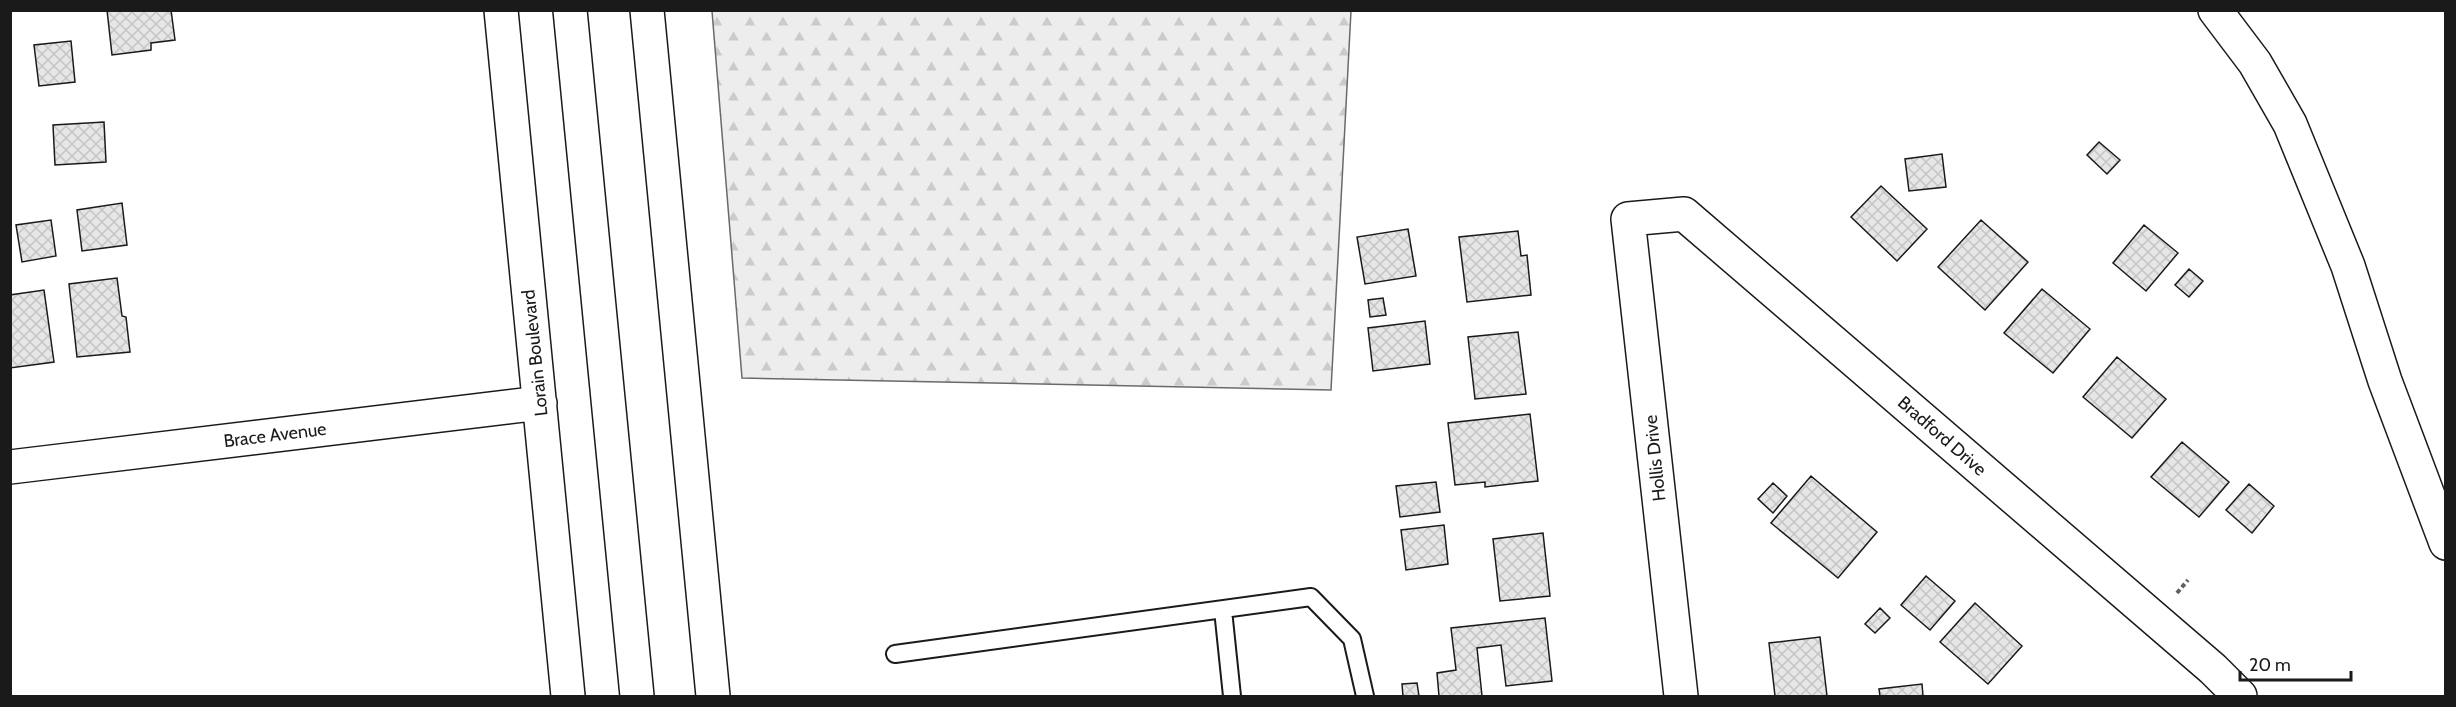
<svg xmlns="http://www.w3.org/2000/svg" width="2456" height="707" font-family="Cabin,sans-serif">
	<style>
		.forest { fill: url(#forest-firs); stroke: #6a6a6a; stroke-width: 1.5 }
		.building { fill: url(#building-cross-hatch); stroke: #1a1a1a; stroke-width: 1.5 }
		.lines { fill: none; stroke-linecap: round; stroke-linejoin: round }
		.service-casing { stroke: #1a1a1a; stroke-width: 20 }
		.minor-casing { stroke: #1a1a1a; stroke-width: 36 }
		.trunk-casing { stroke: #1a1a1a; stroke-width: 36 }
		.motorway-casing { stroke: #1a1a1a; stroke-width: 36 }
		.path { stroke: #5f5f5f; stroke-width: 4; stroke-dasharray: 4.5 3; stroke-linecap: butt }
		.service { stroke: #fff; stroke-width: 16 }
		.minor { stroke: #fff; stroke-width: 33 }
		.trunk { stroke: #fff; stroke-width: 33 }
		.motorway { stroke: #fff; stroke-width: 33 }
		.labels { text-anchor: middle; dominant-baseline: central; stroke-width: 4.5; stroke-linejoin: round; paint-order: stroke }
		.street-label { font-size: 18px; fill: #1a1a1a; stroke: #fff }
	</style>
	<defs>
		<pattern id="forest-firs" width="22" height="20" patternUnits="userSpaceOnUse" patternTransform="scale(1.5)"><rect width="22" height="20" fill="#ededed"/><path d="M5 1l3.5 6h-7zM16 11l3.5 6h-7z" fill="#cbcbcb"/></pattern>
		<pattern id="building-cross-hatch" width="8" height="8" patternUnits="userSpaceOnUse" patternTransform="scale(1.5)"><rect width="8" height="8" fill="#e6e6e6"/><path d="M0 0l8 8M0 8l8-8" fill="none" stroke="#c5c5c5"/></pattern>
	</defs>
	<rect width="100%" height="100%" fill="#fff"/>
	<!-- forest -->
	<path class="forest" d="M712,11H1351L1331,390L742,378Z"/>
	<!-- building -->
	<path class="building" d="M107,10H171L175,40L151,43V50L112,55Z
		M71,41L75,82L39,86L34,45Z
		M104,122L106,162L55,165L53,125Z
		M2099,142L2120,160L2107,174L2087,155Z
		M1942,154L1946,187L1909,191L1905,159Z
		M1881,186L1927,229L1897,261L1851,217Z
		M122,203L127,245L82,251L77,210Z
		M51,220L56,256L22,262L16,225Z
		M1981,220L2028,262L1985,310L1938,267Z
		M2144,225L2178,253L2146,291L2113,263Z
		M1408,229L1416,276L1365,284L1357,237Z
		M1518,231L1521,256L1527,255L1531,295L1467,302L1459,237Z
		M2189,269L2203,281L2189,297L2175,285Z
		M117,278L122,316L126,317L130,352L77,357L69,284Z
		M2042,289L2090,329L2053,373L2004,333Z
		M44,290L54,362L10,368V295Z
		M1383,298L1386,315L1370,317L1368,300Z
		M1425,321L1430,364L1373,371L1368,328Z
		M1518,332L1526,394L1475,399L1468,337Z
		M2117,357L2166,399L2132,438L2083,397Z
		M1530,414L1538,481L1485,487V482L1455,485L1448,423Z
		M2182,442L2229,482L2199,517L2151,477Z
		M1811,476L1877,532L1838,578L1771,523Z
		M1436,482L1440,512L1400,517L1396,486Z
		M1773,483L1787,496L1773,513L1758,499Z
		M2249,484L2274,506L2252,533L2226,510Z
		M1444,525L1448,564L1406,570L1401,530Z
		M1543,533L1550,596L1500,601L1493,539Z
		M1926,576L1955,601L1930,630L1901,605Z
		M1975,603L2022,646L1988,684L1940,642Z
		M1880,608L1890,618L1875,633L1865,624Z
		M1545,618L1552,681L1506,686L1501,645L1477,648L1482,696H1439L1437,673L1456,670L1451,628Z
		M1820,637L1827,696H1775L1769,643Z
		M1417,683L1419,696H1403L1402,684Z
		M1922,684L1923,696H1880L1879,689Z"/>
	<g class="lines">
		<defs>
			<path id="service" d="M1223,610L1232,696
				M895,654L1311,597L1352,639L1365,696"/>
			<path id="minor" d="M501,10L568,696
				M10,467L540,403
				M1681,696L1628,219L1684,214L2213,669L2240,696"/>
			<path id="trunk" d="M570,10L637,696
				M647,10L713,696"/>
			<path id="motorway" d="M2215,10L2255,63L2290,124L2348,266L2385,381L2446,543"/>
		</defs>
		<!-- service casing -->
		<use href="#service" class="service-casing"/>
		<!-- minor casing -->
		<use href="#minor" class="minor-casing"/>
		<!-- trunk casing -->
		<use href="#trunk" class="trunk-casing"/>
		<!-- motorway casing -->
		<use href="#motorway" class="motorway-casing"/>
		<!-- path -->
		<path class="path" d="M2177,593L2188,580"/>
		<!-- service -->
		<use href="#service" class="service"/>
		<!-- minor -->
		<use href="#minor" class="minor"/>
		<!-- trunk -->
		<use href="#trunk" class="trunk"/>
		<!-- motorway -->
		<use href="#motorway" class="motorway"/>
	</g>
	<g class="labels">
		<!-- street labels -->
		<g class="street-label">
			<text transform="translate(535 353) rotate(-96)">Lorain Boulevard</text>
			<text transform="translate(275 435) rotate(-7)">Brace Avenue</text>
			<text transform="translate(1942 436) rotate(41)">Bradford Drive</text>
			<text transform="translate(1655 458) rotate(-96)">Hollis Drive</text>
		</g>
	</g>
	<!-- border -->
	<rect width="2456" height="707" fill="none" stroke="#1a1a1a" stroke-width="24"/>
	<!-- scale -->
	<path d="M2240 671v9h111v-9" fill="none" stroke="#1a1a1a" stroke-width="3"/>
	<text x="2249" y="671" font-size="18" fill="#1a1a1a" stroke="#ffffff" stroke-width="4.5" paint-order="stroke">20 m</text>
</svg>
